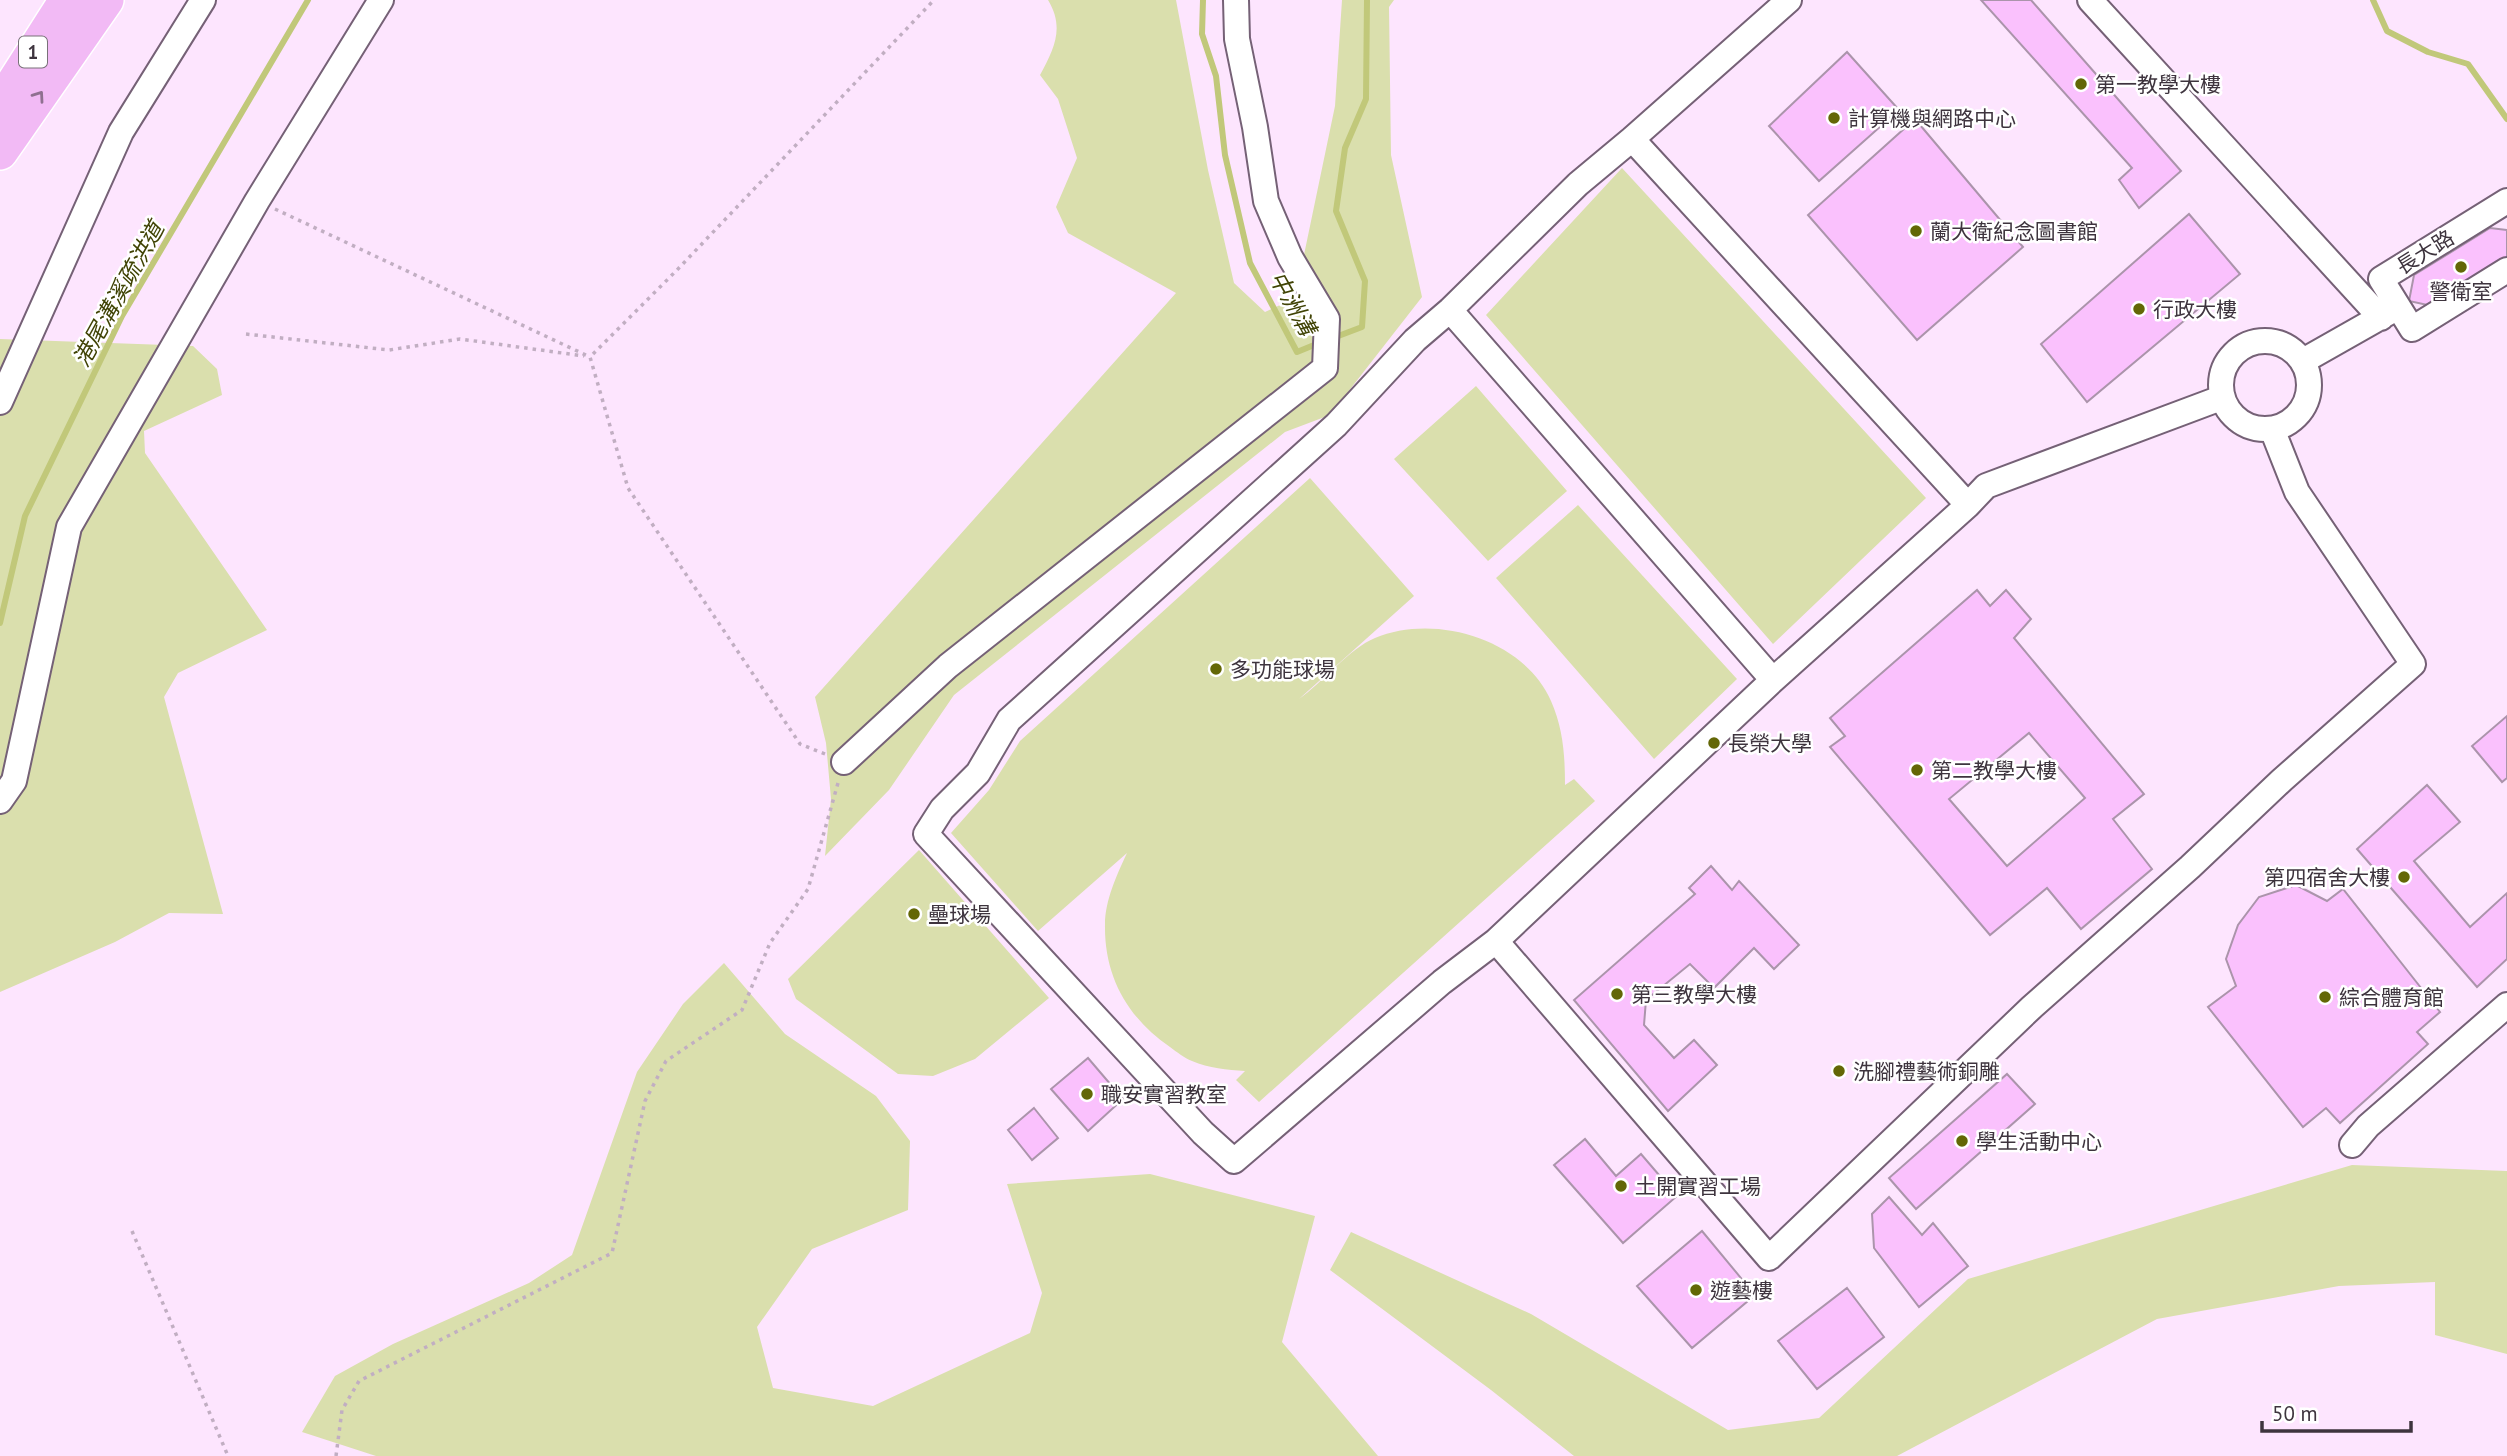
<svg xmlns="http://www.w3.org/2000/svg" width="2507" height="1456" font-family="'PT Sans','Noto Sans TC',sans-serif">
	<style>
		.green { fill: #dadfad }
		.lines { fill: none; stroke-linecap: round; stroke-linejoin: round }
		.stream { stroke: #c1c87a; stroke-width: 6 }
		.building { fill: #fac1fd; stroke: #ab94ab; stroke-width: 2; fill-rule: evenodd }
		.minor-casing { stroke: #756176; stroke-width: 28 }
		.highway-casing { stroke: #fff; stroke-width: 38 }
		.path { stroke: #c1aec2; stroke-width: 3.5; stroke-dasharray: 3.5 5; stroke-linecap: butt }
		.minor { stroke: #fff; stroke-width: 24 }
		.highway { stroke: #f2baf5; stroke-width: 35 }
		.oneway { stroke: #8f7090 }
		.poi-dot { fill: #636706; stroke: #fff; stroke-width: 2.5 }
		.labels { text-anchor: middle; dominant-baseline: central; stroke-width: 5; stroke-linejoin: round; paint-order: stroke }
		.shield { fill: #fff; stroke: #787178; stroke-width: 2 }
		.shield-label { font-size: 19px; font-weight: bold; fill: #3e343e }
		.poi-label { font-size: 21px; fill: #3e343e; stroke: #fff; text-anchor: start }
		.street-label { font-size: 21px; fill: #3e343e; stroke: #fff }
		.water-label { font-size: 23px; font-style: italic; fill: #404305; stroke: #fff }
	</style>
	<rect width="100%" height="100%" fill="#fde5fe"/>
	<!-- green -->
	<path class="green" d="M1048,0H1176L1208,170L1234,283L1265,312L1295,298L1335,106L1342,0H1394L1389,7L1391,155L1422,297L1330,415L1285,432L954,695L889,790L825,856L831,799L826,743L815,697L1176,293L1068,233L1056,207L1077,158L1058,99L1040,75C1054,49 1065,28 1048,0Z
		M1622,168L1926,498L1773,644L1486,315Z
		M0,339L193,346L217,369L222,395L144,431L145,453L267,630L178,673L164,697L223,914L169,913L115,942L0,992Z
		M1476,386L1567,491L1488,561L1394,459Z
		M1310,478L1414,596L1299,699C1322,683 1350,648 1375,638C1435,613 1524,639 1551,701C1563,728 1565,755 1565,785L1574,779L1595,801L1259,1102L1236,1080L1245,1071C1227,1070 1209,1068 1192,1061C1184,1058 1177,1052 1170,1047C1128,1018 1104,977 1105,924C1105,901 1117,874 1127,853L1038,931L951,833L989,790L1020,741Z
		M1578,505L1737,679L1654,759L1496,578Z
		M919,850L1049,998L975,1059L933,1076L898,1074L796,999L788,979Z
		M724,963L785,1034L876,1096L910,1141L908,1210L812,1249L757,1327L773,1388L873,1406L1030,1333L1042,1293L1007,1184L1150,1174L1315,1216L1282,1342L1378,1456H376L302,1432L335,1376L393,1344L529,1283L572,1255L637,1072L683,1004Z
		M2352,1165L2507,1171V1354L2435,1335V1282L2339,1286L2157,1319L1897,1456H1574L1491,1390L1330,1270L1351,1232L1531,1314L1728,1430L1819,1418L1968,1279Z"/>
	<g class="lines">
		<!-- stream -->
		<path class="stream" d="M1203,0L1202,34L1216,76L1225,155L1250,263L1297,352L1319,343
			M2373,0L2387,31L2428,52L2468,64L2507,119
			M1333,338L1362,327L1365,281L1336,211L1345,148L1366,99L1367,0
			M0,623L25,516L122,316L308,0"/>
	</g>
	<!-- building -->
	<path class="building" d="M1981,0H2031L2181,171L2139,208L2119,180L2132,168Z
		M1847,52L1899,110L1819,181L1769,126Z
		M1915,119L2023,247L1917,340L1808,215Z
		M2189,214L2240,274L2087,402L2041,344Z
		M2490,228L2507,230V259L2432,306L2409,301L2414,275Z
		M1977,590L1990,606L2006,590L2031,619L2014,638L2144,794L2113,819L2152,869L2081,929L2047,888L1990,935L1830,747L1845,736L1830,718ZM2029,733L2085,798L2007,866L1949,799Z
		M2507,716V778L2502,782L2472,746Z
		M2427,785L2460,822L2414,861L2470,927L2507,893V959L2477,987L2357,849Z
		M1711,866L1732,890L1739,881L1799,945L1774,969L1754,948L1714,988L1690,964L1646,1000L1644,1025L1674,1058L1694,1040L1717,1065L1668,1111L1574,1000L1695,894L1689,888Z
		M2296,885L2327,901L2343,889L2440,1012L2417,1032L2428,1044L2340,1123L2326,1108L2303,1127L2208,1007L2236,986L2226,959L2238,925L2259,897Z
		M1088,1058L1123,1099L1088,1131L1051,1089Z
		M2007,1074L2035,1104L1916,1209L1889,1178Z
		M1034,1108L1058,1138L1032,1160L1008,1130Z
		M1585,1139L1616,1176L1641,1154L1677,1196L1623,1243L1554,1165Z
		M1889,1197L1922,1235L1933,1223L1968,1266L1919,1307L1874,1248L1872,1214Z
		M1702,1231L1755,1295L1692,1348L1637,1286Z
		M1847,1288L1884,1337L1817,1389L1778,1341Z"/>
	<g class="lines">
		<defs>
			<path id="minor" d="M1789,0L1632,139L1578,184L1450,310L1415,340L1336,425L1009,720L978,773L942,809L926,834L1203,1133L1234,1161L1442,982L1496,941L1773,680L1968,505L1986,486L2221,398
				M2090,0L2381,318
				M1632,139L1968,505
				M2507,201L2381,279L2412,329L2507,270
				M1450,310L1773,680
				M2221 385a44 44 0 1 1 88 0a44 44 0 1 1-88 0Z
				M2303,361L2393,310
				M0,402L121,132L203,0
				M844,762L948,666L1325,368L1327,319L1290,257L1266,201L1255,127L1237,39L1236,0
				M0,801L14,781L69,527L257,201L381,0
				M1496,941L1769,1258L2032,1007L2190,867L2282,780L2413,664L2297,492L2272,429
				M2352,1145L2368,1126L2507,1005"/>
			<path id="highway" d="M0,105L67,0
				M0,152L106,0"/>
		</defs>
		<!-- minor casing -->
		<use href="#minor" class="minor-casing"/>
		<!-- highway casing -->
		<use href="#highway" class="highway-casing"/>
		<!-- path -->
		<path class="path" d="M275,209L590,357
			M246,334L389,350L460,339L584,356
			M825,754L800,744L628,488L590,357L677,270L934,0
			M132,1231L228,1456
			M336,1456L342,1410L359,1381L612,1253L645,1101L666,1061L742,1010L770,943L808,889L838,783"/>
		<!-- minor -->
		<use href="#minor" class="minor"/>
		<!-- highway -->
		<use href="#highway" class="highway"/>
	</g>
	<!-- one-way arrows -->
	<defs><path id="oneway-chevron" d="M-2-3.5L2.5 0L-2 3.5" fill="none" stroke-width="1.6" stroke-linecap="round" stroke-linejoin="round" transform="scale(1.75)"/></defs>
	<use class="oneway" href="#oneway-chevron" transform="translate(39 96) rotate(-55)"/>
	<!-- markers -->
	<g class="poi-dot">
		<circle cx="2081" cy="84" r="7"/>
		<circle cx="1834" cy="118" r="7"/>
		<circle cx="1916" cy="231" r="7"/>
		<circle cx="2461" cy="267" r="7"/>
		<circle cx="2139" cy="309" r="7"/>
		<circle cx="1216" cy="669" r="7"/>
		<circle cx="1714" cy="743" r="7"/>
		<circle cx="1917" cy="770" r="7"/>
		<circle cx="2404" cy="877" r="7"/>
		<circle cx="914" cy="914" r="7"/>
		<circle cx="1617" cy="994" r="7"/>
		<circle cx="2325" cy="997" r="7"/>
		<circle cx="1839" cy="1071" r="7"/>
		<circle cx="1087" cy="1094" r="7"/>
		<circle cx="1962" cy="1141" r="7"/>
		<circle cx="1621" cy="1186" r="7"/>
		<circle cx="1696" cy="1290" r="7"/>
	</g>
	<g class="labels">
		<!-- shield labels -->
		<rect class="shield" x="19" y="36.5" width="28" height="31" rx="5"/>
		<g class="shield-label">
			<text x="33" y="52">1</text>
		</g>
		<!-- poi labels -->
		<g class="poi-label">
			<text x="2095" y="84">第一教學大樓</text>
			<text x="1848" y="118">計算機與網路中心</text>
			<text x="1930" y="231">蘭大衛紀念圖書館</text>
			<text x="2461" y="291" text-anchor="middle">警衛室</text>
			<text x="2153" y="309">行政大樓</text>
			<text x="1230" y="669">多功能球場</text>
			<text x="1728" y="743">長榮大學</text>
			<text x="1931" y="770">第二教學大樓</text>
			<text x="2390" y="877" text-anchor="end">第四宿舍大樓</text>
			<text x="928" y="914">壘球場</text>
			<text x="1631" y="994">第三教學大樓</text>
			<text x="2339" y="997">綜合體育館</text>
			<text x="1853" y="1071">洗腳禮藝術銅雕</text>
			<text x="1101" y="1094">職安實習教室</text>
			<text x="1976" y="1141">學生活動中心</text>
			<text x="1635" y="1186">土開實習工場</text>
			<text x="1710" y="1290">遊藝樓</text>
		</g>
		<!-- street labels -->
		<g class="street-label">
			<text transform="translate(2425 252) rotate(-32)">長大路</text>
		</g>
		<!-- water labels -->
		<g class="water-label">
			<text transform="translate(118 294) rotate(-61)">港尾溝溪疏洪道</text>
			<text transform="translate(1293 303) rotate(61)">中洲溝</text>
		</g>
	</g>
	<!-- scale -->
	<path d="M2262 1421v10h149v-10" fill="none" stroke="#3e343e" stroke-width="3.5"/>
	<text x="2272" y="1421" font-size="21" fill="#3e343e" stroke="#ffffff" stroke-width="5" paint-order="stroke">50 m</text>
</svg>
